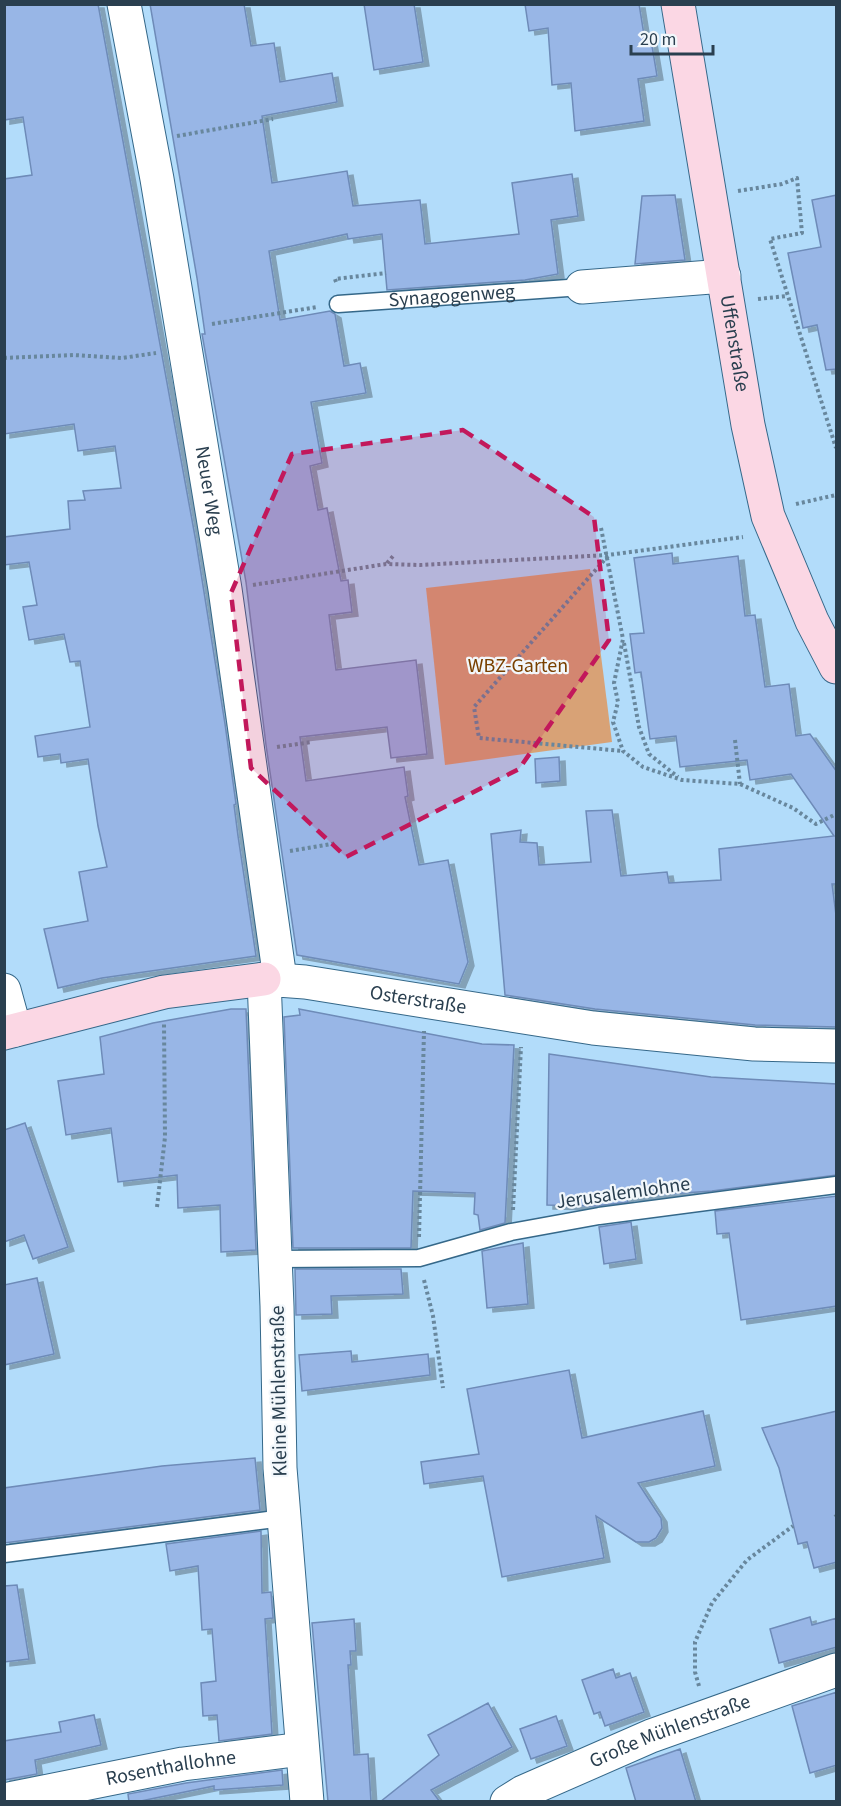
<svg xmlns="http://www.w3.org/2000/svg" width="841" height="1806" font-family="'Source Sans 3',sans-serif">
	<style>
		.green { fill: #d8a276 }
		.building { fill: #98b6e6; stroke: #6e8bb8; stroke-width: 1.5; filter: url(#shadow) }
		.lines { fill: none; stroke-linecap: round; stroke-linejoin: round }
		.lane-casing { stroke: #356889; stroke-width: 19 }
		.street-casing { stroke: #356889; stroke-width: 35 }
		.secondary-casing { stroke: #356889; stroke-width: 35 }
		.path { stroke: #68879d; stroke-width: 4; stroke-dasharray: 3 3; stroke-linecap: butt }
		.lane { stroke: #fff; stroke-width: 16 }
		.street { stroke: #fff; stroke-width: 33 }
		.secondary { stroke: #fbd7e4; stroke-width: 33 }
		.marked { fill: #c2185b; fill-opacity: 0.2; stroke: #c2185b; stroke-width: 4.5; stroke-dasharray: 12 8; stroke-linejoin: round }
		.labels { text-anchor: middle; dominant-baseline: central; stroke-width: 4.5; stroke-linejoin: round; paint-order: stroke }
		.street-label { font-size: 20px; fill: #2a3f4f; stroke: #f2f7fb }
		.park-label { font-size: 20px; fill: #794000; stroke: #f2f7fb }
	</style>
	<defs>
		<filter id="shadow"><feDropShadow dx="6" dy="4" stdDeviation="0" flood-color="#0004"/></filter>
	</defs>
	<rect width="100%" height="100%" fill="#b2dcfa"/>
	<!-- green -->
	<path class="green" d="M590,569L612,742L445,765L426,588Z"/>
	<!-- building -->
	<path class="building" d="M4,4H98L196,542L225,724L236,804L234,805L238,836L256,956L102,978L58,988L44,929L88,921L79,872L107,867L98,826L88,759L61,763L60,754L38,757L35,736L90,727L80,661L70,662L64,634L29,640L23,607L37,605L29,562L4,565V537L70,529L68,501L85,500L83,491L121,488L115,446L78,451L74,424L4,434V179L32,175L23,117L4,120Z
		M150,4H244L251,46L274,43L280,82L332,73L337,102L262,116L272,183L347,171L353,206L420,200L425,244L519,234L512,183L572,174L578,216L551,220L558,274L525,280L387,290L382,234L348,239L347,234L269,251L280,320L330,311L335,314L344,366L360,363L366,393L311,402L322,463L310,466L318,510L327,508L341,581L348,580L352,612L329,615L336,670L416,660L427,754L391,758L387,727L300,737L306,781L404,767L408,796L405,797L419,865L448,860L468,962L459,984L297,955L266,745L246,582L202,334H205L197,278Z
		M364,4H414L423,62L374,70Z
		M525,4H639L644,35L650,34L657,76L638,79L644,121L575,131L571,83L552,85L548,28L529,31Z
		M675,195L685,260L635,264L642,196Z
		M837,195V369L826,370L817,325L803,328L788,253L821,247L812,200Z
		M672,553L673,564L738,556L745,616L755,615L765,687L789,684L796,736L810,734L837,772V884H832L836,915L837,1027L755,1025L595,1009L505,995L491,834L521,830L520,842L537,843L539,865L591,862L586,811L612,810L621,876L667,872L669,883L721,880L719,849L834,836L791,774L750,780L747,760L680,767L676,736L650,739L641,672L635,673L630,634L644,633L634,558Z
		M559,757L560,781L536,783L535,759Z
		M231,1009H246L256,1250L221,1252L220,1205L178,1208L177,1175L118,1182L111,1128L66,1135L58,1081L104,1074L100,1037L153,1023Z
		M299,1009L482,1044L514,1045L505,1223L480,1230L478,1215L474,1214L475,1193L413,1191L411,1248H293L284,1017L300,1015Z
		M549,1054L711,1077L837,1084V1175L712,1191L627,1197L628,1202L596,1206L547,1205Z
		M25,1123L68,1247L33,1259L24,1235L4,1242V1130Z
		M837,1196V1306L741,1320L729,1233L717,1234L715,1211Z
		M631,1222L636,1259L604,1264L599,1227Z
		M523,1243L528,1304L487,1308L482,1251Z
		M295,1269H401L403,1294L331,1296L332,1314L296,1315Z
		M37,1278L54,1354L4,1365V1285Z
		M351,1351L352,1362L428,1354L430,1375L302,1391L299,1355Z
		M569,1370L582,1438L703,1411L715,1466L638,1483L661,1518L662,1528L656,1538L649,1542H636L596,1516L604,1558L502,1577L483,1476L424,1484L421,1462L479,1454L467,1389Z
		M837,1411V1562L814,1568L807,1542L798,1544L779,1468L762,1428Z
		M255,1458L260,1510L4,1543V1488L162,1466Z
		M261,1531L262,1593L271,1592L273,1618L265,1619L272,1734L219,1741L217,1715L203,1716L201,1683L216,1681L212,1629L202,1630L198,1566L170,1571L166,1544Z
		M17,1585L29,1659L4,1662V1586Z
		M810,1617L812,1625L837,1618V1647L779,1663L770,1629Z
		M354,1619L356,1651H350L351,1665H348L354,1755L368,1754L371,1802H328L312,1623Z
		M613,1669L616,1678L630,1673L644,1712L605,1726L600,1712L594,1714L582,1680Z
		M837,1692V1765L810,1773L792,1706Z
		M488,1703L512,1747L431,1790L440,1802H380L439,1755L428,1735Z
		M94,1715L101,1745L35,1760L37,1774L4,1780V1741L61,1732L59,1722Z
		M556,1716L567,1746L531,1759L520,1729Z
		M680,1749L696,1802H636L626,1768Z
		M282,1770L283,1785L214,1790V1786L136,1802H129L128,1794L186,1783Z"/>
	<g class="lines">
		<defs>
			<g id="lane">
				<path id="s1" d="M338,304L582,287"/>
				<path d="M276,1259L419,1258L511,1232L599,1216L836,1185"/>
				<path d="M4,1554L283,1518"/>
			</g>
			<g id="street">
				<path id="s2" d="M124,4L157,179L225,589L280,979"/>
				<path d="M582,287L724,276"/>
				<path d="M4,990L15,1030"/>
				<path id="s3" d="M4,1800L183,1764L302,1749"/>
				<path id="s4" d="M307,1802L280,1468L277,1306L264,979L305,982L593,1028L754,1044L836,1046"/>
				<path id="s5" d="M507,1802L523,1792L651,1736L836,1670"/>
			</g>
			<g id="secondary">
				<path id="s6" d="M678,4L748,425L768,516L812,621L836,667"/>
				<path d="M4,1033L164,992L264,979"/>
			</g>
		</defs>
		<!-- lane casing -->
		<use href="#lane" class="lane-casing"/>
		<!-- street casing -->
		<use href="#street" class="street-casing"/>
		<!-- secondary casing -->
		<use href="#secondary" class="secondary-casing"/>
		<!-- path -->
		<path class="path" d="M177,136L273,119
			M738,191L782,184L797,178L802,233L770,239L836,448
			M336,282L335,279L386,273
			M758,299L787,296
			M212,324L317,307
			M4,358L73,355L122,358L156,353
			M796,504L836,495
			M601,528L623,639L614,683L618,702L613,722L623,751L643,767L682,780L740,784L793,808L816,824L836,814
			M608,556L474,707L479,738L623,751
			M387,563L394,555
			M253,585L386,564L420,565L608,555L743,537
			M624,643L639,727L649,754L678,777
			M735,740L740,784
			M277,747L312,742
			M290,851L337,843
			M157,1207L165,1137L164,1023
			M513,1210L521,1047
			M419,1237L424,1031
			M424,1280L433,1316L443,1388
			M835,1517L836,1516
			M699,1686L695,1672V1642L712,1603L747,1560L793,1526"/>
		<!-- lane -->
		<use href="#lane" class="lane"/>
		<!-- street -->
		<use href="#street" class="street"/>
		<!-- secondary -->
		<use href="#secondary" class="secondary"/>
	</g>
	<!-- marked area -->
	<path class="marked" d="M463,430L594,517L609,640L519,769L346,857L251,768L231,593L292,454Z"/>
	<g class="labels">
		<!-- street labels -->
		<g class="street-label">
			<text stroke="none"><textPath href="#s1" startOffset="114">Synagogenweg</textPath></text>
			<text stroke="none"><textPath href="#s6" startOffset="344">Uffenstraße</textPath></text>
			<text stroke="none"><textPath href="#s2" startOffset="494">Neuer Weg</textPath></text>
			<text stroke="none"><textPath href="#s4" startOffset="980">Osterstraße</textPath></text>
			<text transform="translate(623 1193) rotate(-8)">Jerusalemlohne</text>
			<text transform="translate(279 1391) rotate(-91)">Kleine Mühlenstraße</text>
			<text stroke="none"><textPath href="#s5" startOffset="178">Große Mühlenstraße</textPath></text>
			<text stroke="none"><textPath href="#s3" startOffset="170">Rosenthallohne</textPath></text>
		</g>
		<!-- park labels -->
		<g class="park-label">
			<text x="518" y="666">WBZ-Garten</text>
		</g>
	</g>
	<!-- border -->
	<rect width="841" height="1806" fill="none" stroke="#2a3f4f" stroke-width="12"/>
	<!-- scale -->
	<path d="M631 45v9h82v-9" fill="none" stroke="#2a3f4f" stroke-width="3"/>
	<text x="640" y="45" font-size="18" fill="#2a3f4f" stroke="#f2f7fb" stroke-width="4.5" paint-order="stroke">20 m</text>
</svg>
